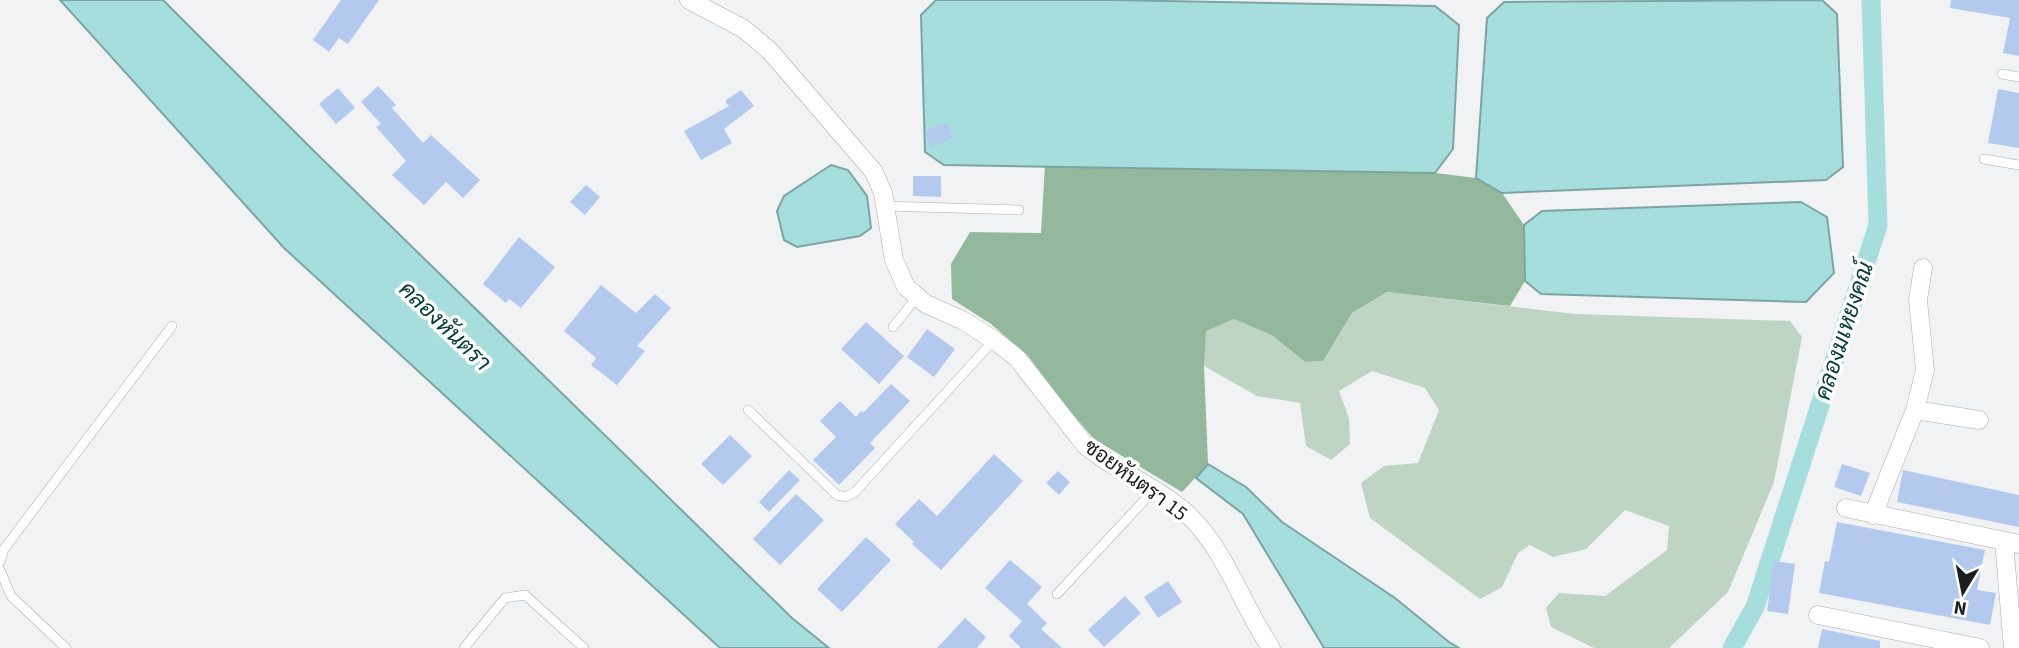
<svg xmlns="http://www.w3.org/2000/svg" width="2019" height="648" font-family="'Source Sans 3',Sarabun,sans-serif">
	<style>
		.green { fill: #bed5c3 }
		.forest { fill: #93b89b }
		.water { fill: #a6dede; stroke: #7da4a4; stroke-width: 2 }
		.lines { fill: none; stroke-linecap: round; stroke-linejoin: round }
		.canal { stroke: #a6dede; stroke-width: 19 }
		.building { fill: #b3caee }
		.service-casing { stroke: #abacaf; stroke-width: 10 }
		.minor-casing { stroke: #abacaf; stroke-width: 19 }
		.service { stroke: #fff; stroke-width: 9 }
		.minor { stroke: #fff; stroke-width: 18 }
		.labels { text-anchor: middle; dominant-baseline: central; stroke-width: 7; stroke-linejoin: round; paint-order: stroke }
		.street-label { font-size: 21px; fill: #1c1d1e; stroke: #fff }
		.water-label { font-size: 23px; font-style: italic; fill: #053c3c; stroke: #fff }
	</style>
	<rect width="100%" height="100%" fill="#f0f2f4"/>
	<!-- green -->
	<path class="green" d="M1387,292L1575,314L1790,321L1802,337L1774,482L1728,592L1669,648H1594L1551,627L1546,608L1559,593L1605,596L1667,550L1669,526L1625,510L1586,549L1553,557L1530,545L1518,553L1502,587L1480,599L1370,518L1361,483L1384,466L1418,463L1439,410L1425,388L1372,371L1339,391L1349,418L1350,444L1331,460L1306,446L1300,403L1257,396L1204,366L1205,331L1234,319L1273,336L1305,362L1323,361L1352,313Z"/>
	<!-- forest -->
	<path class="forest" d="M1045,166L1435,173L1476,178L1502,193L1524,225L1525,281L1510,306L1387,292L1352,313L1323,361L1305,362L1273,336L1234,319L1206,331L1204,366L1208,464L1182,492L1094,439L1069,410L1028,356L991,324L952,299L951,264L970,232L1041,233Z"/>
	<!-- water -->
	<path class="water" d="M60,0H163L316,153L792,618L829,648H720L284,248Z
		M936,0H1112L1435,6L1459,25L1453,149L1435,173L944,165L925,152L921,15Z
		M1822,0L1837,14L1843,167L1826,180L1502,193L1476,178L1487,18L1504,2Z
		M831,165L848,170L867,196L871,228L860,236L797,247L784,240L777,211L784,196Z
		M1801,202L1827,217L1834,273L1806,302L1541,294L1525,281L1524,225L1542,211Z
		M1208,464L1246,487L1282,522L1395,598L1449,642L1459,648H1324L1243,514L1196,478Z"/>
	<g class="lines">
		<!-- canal -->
		<path class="canal" d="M1732,648L1755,607L1878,225L1871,0"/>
	</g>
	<!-- building -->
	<path class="building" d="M341,0H379L348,44L339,38L329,52L313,40Z
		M1951,0H2019V56L2003,53L2010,18L1950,8Z
		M378,86L396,105L392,108L423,143L431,135L480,180L463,198L446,182L424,205L392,175L406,161L376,127L381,124L361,102Z
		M338,88L355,108L336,124L319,104Z
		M1998,89L2019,93V148L1988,143Z
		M741,90L754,106L724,129L732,143L701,160L684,131L729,106L725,101Z
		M947,122L954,138L931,147L925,131Z
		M913,176H941V197L913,196Z
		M586,185L600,197L585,215L570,202Z
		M519,237L555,267L521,308L509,299L506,303L483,284Z
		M601,285L636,313L655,294L671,308L637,346L645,351L617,385L591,365L596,358L564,331Z
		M866,322L904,356L879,384L841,349Z
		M927,329L955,349L934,377L907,357Z
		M891,384L910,401L870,443L875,448L839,485L813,460L836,437L820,421L840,401L856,417L861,411L863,413Z
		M730,435L752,456L723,485L701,464Z
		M994,454L1023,481L941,570L912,544L914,542L895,524L919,499L937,516Z
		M1842,464L1870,473L1861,496L1834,487Z
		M789,470L800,480L769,512L759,502Z
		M1903,470L2019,495V527L1897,502Z
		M1058,471L1070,482L1059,495L1046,483Z
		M796,494L824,520L780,565L753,539Z
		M1837,522L1985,550L1977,590L1996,593L1990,625L1819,593L1825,561L1829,562Z
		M866,537L891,560L842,612L817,589Z
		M1010,560L1042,587L1027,604L1047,623L1041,629L1062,648H1021L1009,636L1022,621L985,588Z
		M1774,561L1795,564L1788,614L1767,611Z
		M1168,581L1182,602L1158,618L1144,597Z
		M1125,596L1141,613L1104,647L1088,630Z
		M965,618L986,637L977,648H937Z
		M1822,629L1880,641V648H1818Z"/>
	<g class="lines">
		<defs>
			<path id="service" d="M2002,74L2019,77
				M1984,159L2019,165
				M886,206L1019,210
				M893,327L917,297
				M748,410L837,495L846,497L855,492L994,340
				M0,562L4,549L172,326
				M0,570L11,596L66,648
				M1057,594L1154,490
				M464,648L505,598L525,595L584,648"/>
			<path id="minor" d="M689,0L744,29L770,51L874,172L883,193L894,260L906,287L926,304L962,320L994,340L1017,358L1085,445C1115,471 1154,485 1184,511C1225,547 1241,604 1271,648
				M1915,410L1979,420
				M1846,508L2019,544
				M1873,515L1915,410L1925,370L1918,300L1923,268
				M2004,541L2013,648
				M1818,615L1980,648"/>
		</defs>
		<!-- service casing -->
		<use href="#service" class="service-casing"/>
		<!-- minor casing -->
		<use href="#minor" class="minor-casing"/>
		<!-- service -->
		<use href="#service" class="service"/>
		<!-- minor -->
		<use href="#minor" class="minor"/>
	</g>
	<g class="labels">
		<!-- street labels -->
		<g class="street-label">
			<text transform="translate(1136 480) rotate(36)">ซอยหันตรา 15</text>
		</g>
		<!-- water labels -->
		<g class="water-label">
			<text transform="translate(445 326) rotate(44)">คลองหันตรา</text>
			<text transform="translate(1844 331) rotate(-72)">คลองมเหยงคณ์</text>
		</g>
	</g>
	<!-- north arrow -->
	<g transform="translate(1963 592) rotate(190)" stroke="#ffffff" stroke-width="5" paint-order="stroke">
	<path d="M0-5L12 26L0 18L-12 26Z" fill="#1c1d1e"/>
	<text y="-10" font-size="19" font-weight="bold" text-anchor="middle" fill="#1c1d1e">N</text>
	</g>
</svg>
